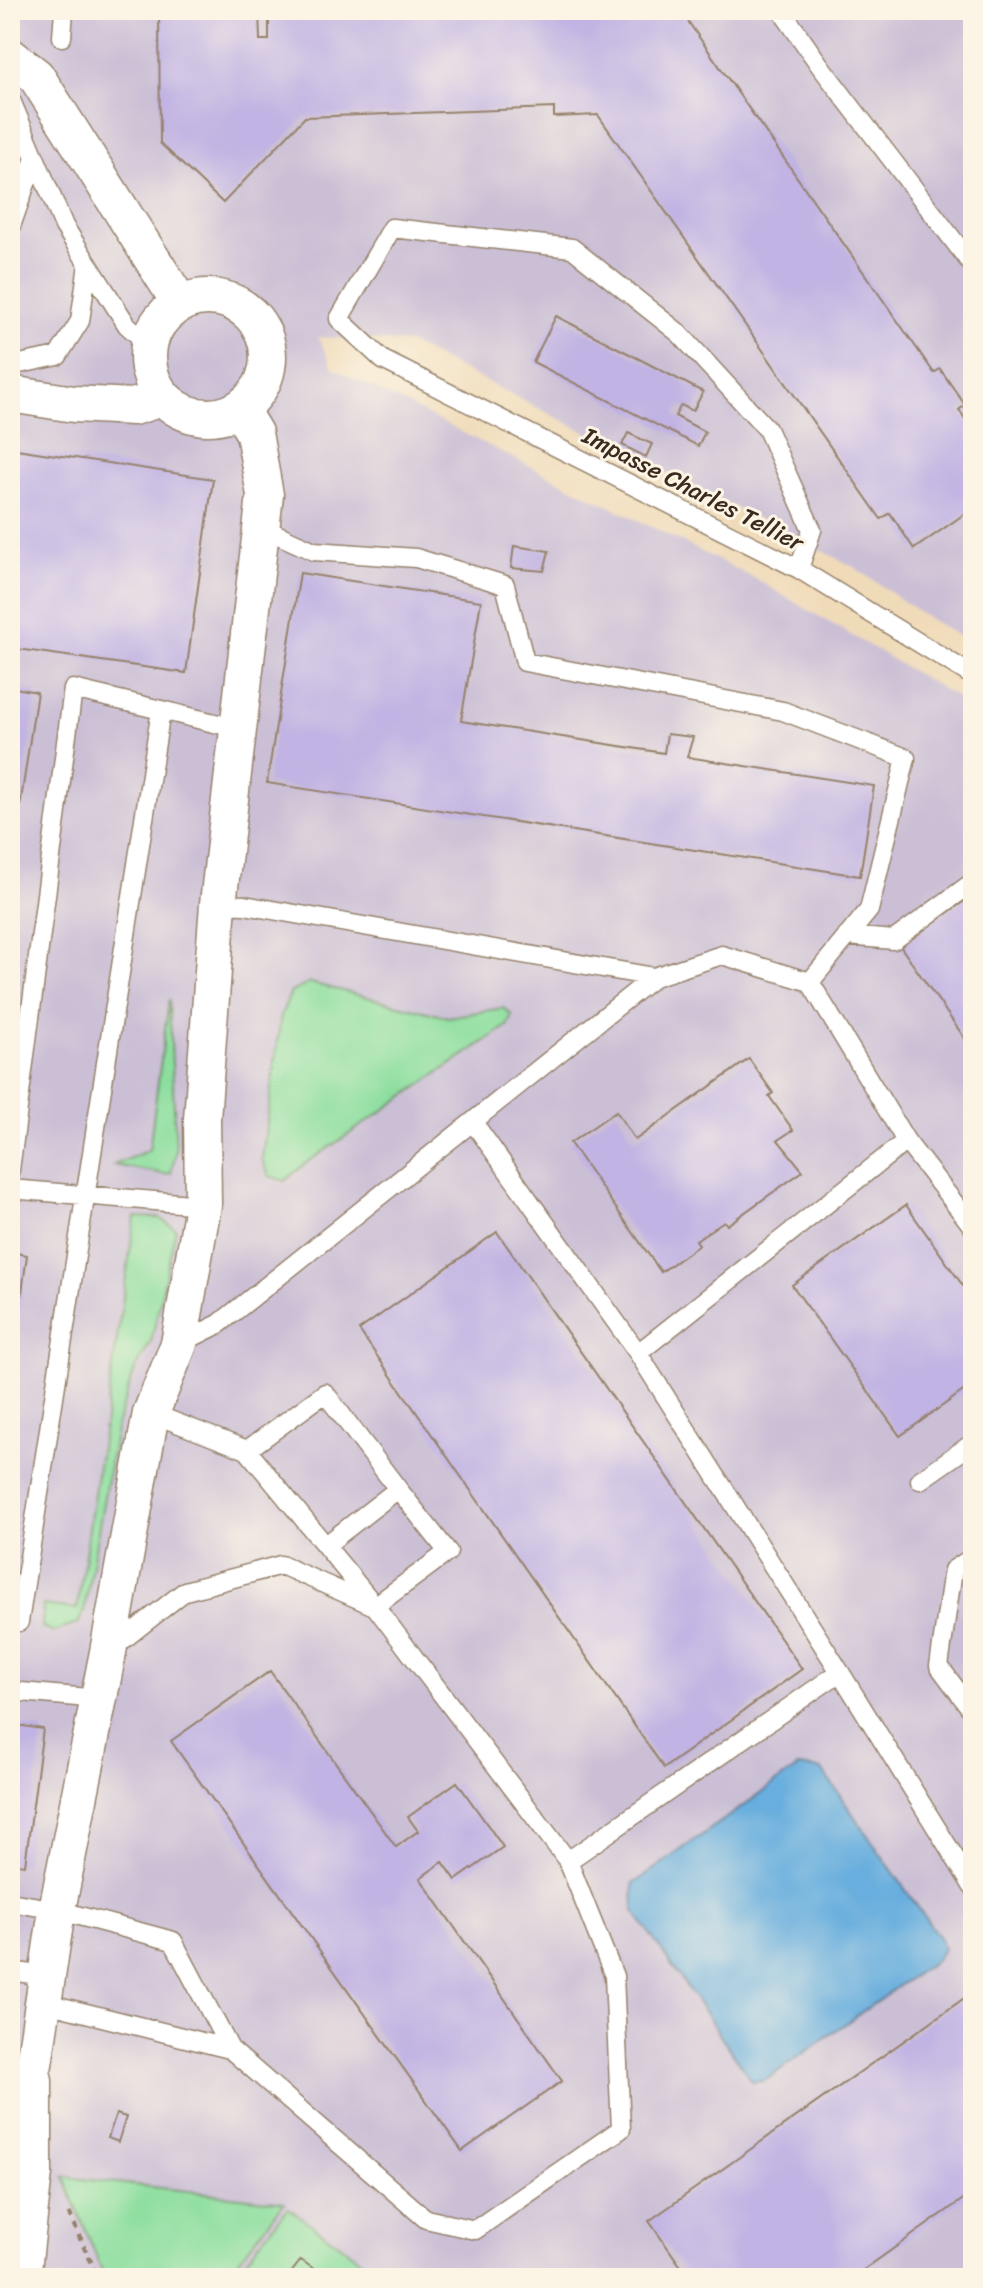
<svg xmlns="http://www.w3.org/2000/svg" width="983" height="2288" font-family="Sriracha,sans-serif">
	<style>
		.industrial { fill: #cbbfd5 }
		.green { fill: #8cde9f; stroke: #64845e; stroke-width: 2 }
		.water { fill: #68aede; stroke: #526c7e; stroke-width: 2 }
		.building { fill: #c1b3e3 }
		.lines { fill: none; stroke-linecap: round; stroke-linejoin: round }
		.lane-casing { stroke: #96826c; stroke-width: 21 }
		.street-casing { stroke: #96826c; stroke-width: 39 }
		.path { stroke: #96826c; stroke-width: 5; stroke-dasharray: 6 6; stroke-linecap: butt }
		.lane { stroke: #fff; stroke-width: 18 }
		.street { stroke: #fff; stroke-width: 36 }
		.labels { text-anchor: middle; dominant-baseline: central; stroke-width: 6; stroke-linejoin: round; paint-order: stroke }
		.street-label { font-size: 24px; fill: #3b2a1e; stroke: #fcf5e5 }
	</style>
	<rect width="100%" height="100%" fill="#fcf5e5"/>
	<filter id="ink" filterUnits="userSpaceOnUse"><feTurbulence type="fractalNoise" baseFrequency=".0125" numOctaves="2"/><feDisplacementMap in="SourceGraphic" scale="16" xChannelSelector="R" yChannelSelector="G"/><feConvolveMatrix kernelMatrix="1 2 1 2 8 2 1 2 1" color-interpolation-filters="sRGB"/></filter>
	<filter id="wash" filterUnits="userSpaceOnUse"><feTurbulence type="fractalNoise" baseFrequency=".006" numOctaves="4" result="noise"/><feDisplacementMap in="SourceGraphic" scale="32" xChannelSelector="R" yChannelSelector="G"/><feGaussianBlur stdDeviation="1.8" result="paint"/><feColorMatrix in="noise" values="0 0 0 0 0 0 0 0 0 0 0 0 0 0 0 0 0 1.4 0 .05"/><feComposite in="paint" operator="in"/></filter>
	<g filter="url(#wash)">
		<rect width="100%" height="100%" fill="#f0dbb9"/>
		<!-- industrial -->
		<path class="industrial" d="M10,10H973V645L923,615L854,567L409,343L318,337L333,368L754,578L973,707V2278H386L288,2208L230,2278H10Z"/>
		<!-- green -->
		<path class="green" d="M310,983L448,1017L503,1008L512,1015L507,1026L305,1164L285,1181L269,1176L262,1159L281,1015L291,992Z
			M169,999L176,1151L171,1173L164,1174L114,1165L149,1150Z
			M135,1217L159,1218L176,1229L151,1342L136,1367L117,1423L84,1611L78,1624L53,1632L42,1627L43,1605L77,1609Z
			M64,2177L285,2202L224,2278H105Z
			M288,2208L386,2278H230Z"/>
		<!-- water -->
		<path class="water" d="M798,1767L822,1770L940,1939L943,1949L937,1959L764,2081L753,2082L634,1911L633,1884Z"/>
		<g id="blocks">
			<!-- building -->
			<path class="building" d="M159,10H259L260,40H269V10H680L934,373L940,369L965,405L959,410L973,430V508L914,549L890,513L881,519L598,115L554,117V108L305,117L223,203L160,143Z
				M556,316L703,392L693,411L681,405L675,416L705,432L698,446L533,362Z
				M628,433L652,444L646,457L622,445Z
				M10,448L213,479L186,673L10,648Z
				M514,546L549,551L544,571L511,568Z
				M300,573L481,601L461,721L664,753L667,734L693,737L687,757L874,786L860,876L267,783Z
				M10,687L37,692L12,861H10Z
				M973,895V1050L900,946Z
				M749,1059L773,1093L769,1096L793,1130L778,1140L803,1171L727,1225L724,1221L696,1240L699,1245L661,1272L570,1143L616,1111L635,1140Z
				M906,1205L973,1300V1304L964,1311L973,1324V1384L900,1436L792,1285Z
				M497,1232L802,1669L664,1768L359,1330Z
				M10,1252L27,1255L12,1367H10Z
				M270,1671L396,1847L418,1831L408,1817L457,1782L503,1847L456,1880L443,1862L420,1878L562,2081L462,2151L171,1741Z
				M10,1724L43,1729L25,1865L10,1863Z
				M973,1992V2192L852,2278H689L649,2221Z
				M116,2114L126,2117L118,2142L108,2138Z
				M301,2260L327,2278H287Z"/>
		</g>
	</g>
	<g filter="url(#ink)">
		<use href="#blocks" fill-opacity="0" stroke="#96826c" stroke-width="2"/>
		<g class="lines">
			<defs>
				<path id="lane" d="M781,10L821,67L973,266
					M62,37L64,10
					M10,98L64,226L127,325L148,344
					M10,229L35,158
					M10,366L58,356L80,321L88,264
					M263,528L314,551L416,558L505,585L525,662L783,711L906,758L869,910L810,982
					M799,569L812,530L767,429L680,334L572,248L392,228L339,319L383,360L799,569L973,676
					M161,710L239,729
					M218,904L244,905L654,977L722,955L810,982L906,1141L973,1227
					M847,936L894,940L973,882
					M473,1122L638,1353L840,1672L568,1861
					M10,1170L73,689L161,710L19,1622L10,1621
					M10,1189L203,1205
					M179,1344L219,1324L654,977
					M638,1353L906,1141
					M247,1450L325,1393L398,1489L326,1545
					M920,1480L973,1443
					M973,1557L953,1570L939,1666L973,1712
					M375,1606L448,1552L398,1489
					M110,1650L185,1591L281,1565L372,1605
					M840,1672L973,1887
					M10,1691L99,1699
					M10,1902L57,1910L173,1941L230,2049L426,2219L475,2230L621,2129L614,1976L568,1861L375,1606L247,1450L151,1413
					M10,1971L46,1976
					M42,2002L230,2049"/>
				<path id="street" d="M10,56L36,76L180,303
					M148 357a60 60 0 1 1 120 0a60 60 0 1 1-120 0Z
					M10,394L74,404L133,407L162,398
					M10,2121L34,2064L57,1910L108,1652L151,1413L179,1344L203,1205L202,1119L218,904L265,495L254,433L240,410
					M22,2278L34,2173V2080"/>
			</defs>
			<!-- lane casing -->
			<use href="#lane" class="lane-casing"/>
			<!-- street casing -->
			<use href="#street" class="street-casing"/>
			<!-- path -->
			<path class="path" d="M69,2213L98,2278"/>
			<!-- lane -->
			<use href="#lane" class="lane"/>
			<!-- street -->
			<use href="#street" class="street"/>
		</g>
	</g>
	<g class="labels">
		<!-- street labels -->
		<g class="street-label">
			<text transform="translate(693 489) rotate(27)">Impasse Charles Tellier</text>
		</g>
	</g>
	<!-- margin -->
	<rect width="983" height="2288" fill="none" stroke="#fcf5e5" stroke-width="40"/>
</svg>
